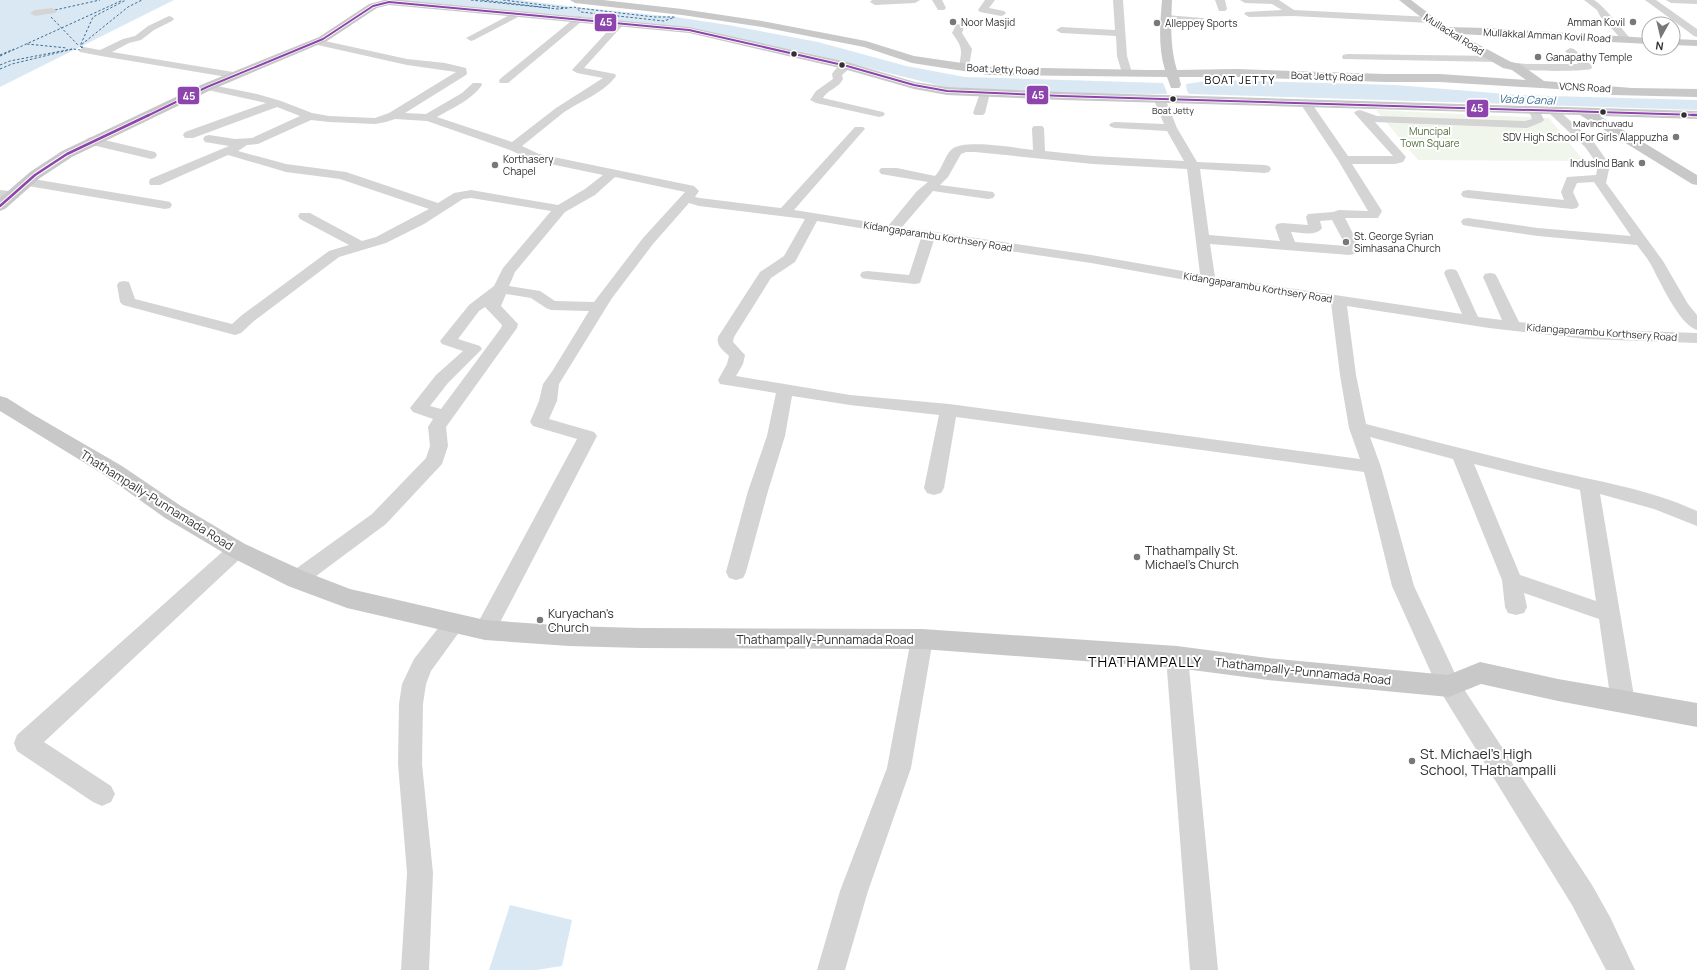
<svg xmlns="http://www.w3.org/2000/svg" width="1697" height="970" font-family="Manrope,sans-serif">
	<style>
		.green { fill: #f1f6ed }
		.water { fill: #dae8f3 }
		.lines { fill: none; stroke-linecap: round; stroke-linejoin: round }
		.ferry { stroke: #3b6d96; stroke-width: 1; stroke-dasharray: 2.5 2; stroke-linecap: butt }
		.minor { fill: #d4d4d4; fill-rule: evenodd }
		.major { fill: #c8c8c8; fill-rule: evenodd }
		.bus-1-far1-casing { stroke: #fff; stroke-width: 3.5 }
		.bus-1-casing { stroke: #fff; stroke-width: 4.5 }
		.bus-1-far1 { stroke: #8e44ad; stroke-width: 2 }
		.bus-1 { stroke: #8e44ad; stroke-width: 2.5 }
		.poi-dot { fill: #787878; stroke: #fff; stroke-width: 1.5 }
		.bus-dot { fill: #303030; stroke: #fff; stroke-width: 1.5 }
		.labels { text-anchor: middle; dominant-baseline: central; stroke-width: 4; stroke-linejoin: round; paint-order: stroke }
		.far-bus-label { font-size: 9px; fill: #303030; stroke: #fff }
		.far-poi-label { font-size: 10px; fill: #303030; stroke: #fff; text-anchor: start }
		.far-street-label { font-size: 10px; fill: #303030; stroke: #fff }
		.far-park-label { font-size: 10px; fill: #506e3b; stroke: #fff }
		.far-neighbourhood-label { font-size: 11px; letter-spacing: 1px; fill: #000; stroke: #fff }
		.far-water-label { font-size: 11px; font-style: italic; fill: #3b6d96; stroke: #fff }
		.street-label { font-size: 12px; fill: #303030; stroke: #fff }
		.poi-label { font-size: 12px; fill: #303030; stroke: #fff; text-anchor: start }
		.quarter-label { font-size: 14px; letter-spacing: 1px; fill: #000; stroke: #fff }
		.near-poi-label { font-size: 14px; fill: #303030; stroke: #fff; text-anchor: start }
		.line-badge { stroke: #fff; stroke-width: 1.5 }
		.badge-label { font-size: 11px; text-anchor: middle; font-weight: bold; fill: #fff }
	</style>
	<rect width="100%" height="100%" fill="#fff"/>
	<!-- green -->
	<path class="green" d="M1376,110L1549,118L1584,161L1418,160Z"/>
	<!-- water -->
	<path class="water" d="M0,0H174L0,87Z
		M387,0H520L575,7L675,17L728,25L818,42L906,66L965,77L1163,83L1166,90L1187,91L1186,84L1213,80L1395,85L1519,95L1697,100V110L1189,94L1187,91L1166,90L1167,94L1068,93L945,87L808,53L690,29Z
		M510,905L572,920L562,966L536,970H489Z"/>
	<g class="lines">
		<!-- ferry -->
		<path class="ferry" d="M471,0L558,9L575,7L581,12L664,21L675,17
			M482,0L550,8
			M503,0L567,8
			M578,8L654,17H674
			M55,10L100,0
			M51,17L79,46
			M27,44L67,48
			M82,48L80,46L93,17L126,0
			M83,48L81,45L128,7L142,0
			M0,55L14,49
			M0,56L123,0
			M0,65L10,61L72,49
			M0,69L12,64L73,49L81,50"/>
		<!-- minor -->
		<path class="minor" d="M872,0H920L915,3L875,5L870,2Z
			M932,0H942L946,8L944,10H938Z
			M985,0H995L989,8L1004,11L1006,13L1004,15L1001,16L980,12L978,10Z
			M1113,0H1123L1127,56L1132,73L1127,76L1122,73L1117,56L1116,36L1061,33L1056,30L1061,27L1115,30Z
			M1215,0H1225L1227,9L1225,11H1219Z
			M1240,0H1279L1294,10L1430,17L1435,20L1430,23L1293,16L1249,17L1244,14L1246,12L1282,10L1272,4L1245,3Z
			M1584,0C1587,0 1592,0 1594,0C1600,2 1624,31 1630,38L1632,40L1630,42H1624L1600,16L1597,10Z
			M1645,0H1656L1697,29V37L1694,36Z
			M1666,0H1697V4L1671,3Z
			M52,8L57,11L55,13L35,16L30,13L35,10Z
			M517,11L520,12L522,14L520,16L474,40L471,41L466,38Z
			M1166,15L1203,18L1208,21L1203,24L1163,20L1161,18Z
			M169,16L172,17L174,19L172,21L154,30L141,40L129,43L112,52L233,72L237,73L238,75L237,77L233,78L101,56L80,52L79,50L84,47L100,50L123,39L135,36L148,26Z
			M579,16L582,17L584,19L582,21L508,83H500L499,81L500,79L576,17Z
			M620,20L625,23L623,25L584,68L615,74L616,76C604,93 580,101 563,113C549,124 536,135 522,146L539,154L694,186L699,191L695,197L700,198L781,208L855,127H863L865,129L863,131L794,210L889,225L917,191L928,182L881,174L879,171L881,168H897L935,176C942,169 945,155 952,149C965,139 1016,148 1033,150L1032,128L1034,126H1042L1044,128L1045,151L1093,156L1184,161L1167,131L1115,128L1111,127L1109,125L1111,123L1115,122L1164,124L1153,98L1159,95L1165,98L1177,128L1197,162L1265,165L1269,166L1271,169L1269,172L1265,173L1200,169L1209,235L1280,241L1275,227L1277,224L1282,223L1308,225L1306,217L1308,214L1333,212L1339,210L1368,211L1338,160L1300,103L1302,101H1310L1348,156H1393L1356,115L1354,113L1356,111L1360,110L1377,116L1525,121L1532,119L1529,111L1531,109H1539L1544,120L1542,122L1527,128L1375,122L1406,157L1403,162L1395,164H1352L1382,211L1378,218H1345L1361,249L1359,252L1350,255L1210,244L1215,277L1462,314L1444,273L1446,270L1451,269L1456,270L1458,273L1478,317L1502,320L1483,277L1485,274L1490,273L1495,274L1497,277L1519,322L1587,329L1697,333V343L1587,339L1489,328L1347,306L1356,375L1366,424C1426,439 1485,455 1545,469C1596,481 1649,489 1697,511V526L1654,509L1600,494L1635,702L1631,709L1623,712L1615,709L1611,702L1599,619L1524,593L1527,607L1524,613L1516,615L1508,613L1505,607L1502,580L1453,459L1370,437L1381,467L1414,586L1458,680L1592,885L1610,917L1635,970H1606L1572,905L1437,686L1392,586L1364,472L956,417L944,488L941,493L934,495L927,493L924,488L939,415L850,405L792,396L785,436L768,491L746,572L743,578L736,580L729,578L726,572L748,491L767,436L776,393L720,384L718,380L727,364L729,356C723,350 716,346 718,337L760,272L784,256L805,219L699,206L689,203L653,244L612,298L559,384L557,401L549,419L594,432L597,436L493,636L485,639L477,636L474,630L577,439L533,426L530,422L539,401L543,384L553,370L589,311L551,310L546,308L531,298L506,294L501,306L518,324L517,328L446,427L448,446L442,464L386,524L304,585L297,587L290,585L287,579L290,573L372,514L426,458L430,446L428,427L433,419L413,412L410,408L436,375L463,351L442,344L440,341L469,305L494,286L503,268L551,211L471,198L463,199L424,224L386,243L339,257L254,321L241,333L235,335L123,305L120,302L117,285L119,282L124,281L129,282L135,299L232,324L242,315L329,251L349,245L300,219L298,216L300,213H310L362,241L376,237L429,209L340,179L286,172L228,155L160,185H150L149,182L150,179L229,146L205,142L203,139L205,136L209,135L235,139L252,138L300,116L277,107L193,138H185L183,135L185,132L266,103L203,89L202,87L207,84L257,94L281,101L312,113L329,116L375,118L389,113L456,72L407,65L313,44L311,42L313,40L316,39L407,59L445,63L466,68L467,73L466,75L405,113L426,114L462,93L473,83H481L482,85C472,100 452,108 437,117L512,142L556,108L603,78L577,73L572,70L617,21ZM395,119L427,121L510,150L531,160L603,175L585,189L558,205L471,190L454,193L438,203L346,172L286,164L238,151L247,145L258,144L311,120L329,122L375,124L386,122ZM966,152H975L1093,164L1187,169L1200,274L1091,255L902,227L933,191L988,199L993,198L995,195L993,192L940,185L948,177L961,154ZM615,177L685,192L643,238L594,302L555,301L540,291L509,286L515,272L565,212L595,195ZM1332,220L1346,246L1295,242L1291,232C1300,232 1316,237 1322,228L1320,221ZM817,221L921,238L909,275L867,271L862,272L860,275L862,278L867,279L915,284L920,283L934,240L1091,263L1208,284L1331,303L1340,375L1349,428L1360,459L949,404L850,395L736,376L743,364L745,355L733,342L734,337L771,278L795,262ZM485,307L502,325L501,328L441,409L430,406L448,383L482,349L480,346L458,339L479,311ZM1474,464L1580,490L1596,601L1520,575Z
			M959,24L964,27L962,33L972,49L969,67L964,70L959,67C962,49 963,48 952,33L956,25Z
			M1570,48L1574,49L1591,65L1592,67L1591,69C1580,72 1507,72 1502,65L1507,62L1527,64H1578L1565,51Z
			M1347,54L1497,56L1502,59L1497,62L1343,59L1342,57L1343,55Z
			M847,63L852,66L842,75L843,79C839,88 827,90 823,98L883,112L885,114L883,116L879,117L816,103L810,100L816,91L833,79L832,74C835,69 841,64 847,63Z
			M985,90L990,93L985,113L983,115H975L973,113L980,93Z
			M1553,108L1557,109L1593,141L1610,165L1606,183L1663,261L1688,304L1697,315V330C1679,325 1659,279 1650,263C1646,256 1641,251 1637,245L1538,236L1468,226L1463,225L1461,222L1463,219L1468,218L1538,228L1631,236L1594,182L1577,183L1573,192L1579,205L1577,208L1572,209L1468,198L1463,197L1461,194L1463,191L1468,190L1564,200L1561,192L1567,177L1596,175L1598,165L1585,147L1549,113L1547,111L1549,109Z
			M92,137L155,152L157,155L155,158L151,159L88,144L86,141L88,138Z
			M27,178L165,201L170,202L172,205L170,208L165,209L22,185L21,182L22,179Z
			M0,190L18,192L20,195L18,198H0Z
			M237,542L244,545L247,550L244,555L44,742L111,786L115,794L111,802L102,806L93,802L17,751L14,743L17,735L230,545Z
			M454,615L462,618L465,624L431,671L426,684L423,704L422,764L433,873L429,970H401L407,873L398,764L399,704L402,684L414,659L446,618Z
			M922,630L930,633L933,639L911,768L868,891L845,970H817L840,891L887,768L911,639L914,633Z
			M1177,648L1185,650L1188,657L1218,970H1190L1166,657L1169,650Z"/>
		<!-- major -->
		<path class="major" d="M384,0H401L689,27L847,62L915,82L947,87L1062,92L1697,111V119L1600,116L1697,175V185L1692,184L1580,115L1062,100L947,95L914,89L844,69L689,33L389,5L377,8L327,41L211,90L72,157L40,178L5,209L0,211V198L30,172L62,151L203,84L319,37L369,4Z
			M570,0H603L682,9L762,21L866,41L914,56L989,67L1149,70H1165C1158,47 1160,24 1162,0H1172C1171,24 1170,47 1177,70L1236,69L1385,74H1440L1526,80L1512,70L1503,68L1440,32L1399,0H1411L1447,27L1487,28L1649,38V44L1459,34L1511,62L1520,64L1544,81L1632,88L1697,89V97L1612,95L1607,92L1440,82H1385L1236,77H1179L1181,85L1179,88H1171L1167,77L989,75L912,63L864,47L762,27L682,15L575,3Z
			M1673,39L1697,40V46L1673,45Z
			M0,396L7,398L34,415L122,466L181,506L245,544L306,572L350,589L485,620L569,626L640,628L922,629L1177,646L1268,658L1448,675L1480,662L1558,679L1697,703V727L1558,701L1481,684L1449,697L1268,680L1177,668L922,649L640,648L569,646L485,640L347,608L288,586L229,556L165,518L106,476L0,411Z"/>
		<defs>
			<path id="bus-1-far1" d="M147,116L207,87L323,39L373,6L389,2L689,30L847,66L914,85L947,91L1062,96L1697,115"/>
			<path id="bus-1" d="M1692,115H1697
				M0,206L35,175L67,154L149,115"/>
		</defs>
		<!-- bus-1-far1 casing -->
		<use href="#bus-1-far1" class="bus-1-far1-casing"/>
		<!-- bus-1 casing -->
		<use href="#bus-1" class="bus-1-casing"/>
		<!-- bus-1-far1 -->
		<use href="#bus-1-far1" class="bus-1-far1"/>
		<!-- bus-1 -->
		<use href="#bus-1" class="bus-1"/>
	</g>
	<!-- markers -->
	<g class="poi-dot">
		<circle cx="953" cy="22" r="4"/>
		<circle cx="1633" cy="22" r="4"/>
		<circle cx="1157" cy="23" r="4"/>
		<circle cx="1538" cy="57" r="4"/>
		<circle cx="1676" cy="137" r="4"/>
		<circle cx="1642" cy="163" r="4"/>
		<circle cx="495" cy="165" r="4"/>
		<circle cx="1346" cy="242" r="4"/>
		<circle cx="1137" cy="557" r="4"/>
		<circle cx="540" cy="620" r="4"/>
		<circle cx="1412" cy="761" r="4"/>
	</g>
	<g class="bus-dot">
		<circle cx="794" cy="54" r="3.5"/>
		<circle cx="842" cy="65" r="3.5"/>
		<circle cx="1173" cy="99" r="3.5"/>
		<circle cx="1603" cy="112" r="3.5"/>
		<circle cx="1684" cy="115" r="3.5"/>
	</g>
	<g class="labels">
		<!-- far-bus labels -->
		<g class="far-bus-label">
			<text x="1173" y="110">Boat Jetty</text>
			<text x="1603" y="123">Mavinchuvadu</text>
		</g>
		<!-- far-poi labels -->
		<g class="far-poi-label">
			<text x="961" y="22">Noor Masjid</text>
			<text x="1625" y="22" text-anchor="end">Amman Kovil</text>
			<text x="1165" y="23">Alleppey Sports</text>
			<text x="1546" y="57">Ganapathy Temple</text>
			<text x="1668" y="137" text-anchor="end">SDV High School For Girls Alappuzha</text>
			<text x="503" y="159">Korthasery<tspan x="503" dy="12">Chapel</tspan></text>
			<text x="1634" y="163" text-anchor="end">Induslnd Bank</text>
			<text x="1354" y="236">St. George Syrian<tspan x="1354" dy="12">Simhasana Church</tspan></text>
		</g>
		<!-- far-street labels -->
		<g class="far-street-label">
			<text transform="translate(1454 34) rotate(32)">Mullackal Road</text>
			<text transform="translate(1547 35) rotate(3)">Mullakkal Amman Kovil Road</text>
			<text transform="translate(1003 69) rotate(3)">Boat Jetty Road</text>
			<text transform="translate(1327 76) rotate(2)">Boat Jetty Road</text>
			<text transform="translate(1585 87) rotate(3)">VCNS Road</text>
			<text transform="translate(938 236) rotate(9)">Kidangaparambu Korthsery Road</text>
			<text transform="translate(1258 287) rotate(9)">Kidangaparambu Korthsery Road</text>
			<text transform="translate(1602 332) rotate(4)">Kidangaparambu Korthsery Road</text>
		</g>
		<!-- far-park labels -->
		<g class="far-park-label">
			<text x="1430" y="131">Muncipal<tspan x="1430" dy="12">Town Square</tspan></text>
		</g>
		<!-- far-neighbourhood labels -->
		<g class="far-neighbourhood-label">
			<text x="1240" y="79">BOAT JETTY</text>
		</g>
		<!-- far-water labels -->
		<g class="far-water-label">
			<text transform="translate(1527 99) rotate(2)">Vada Canal</text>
		</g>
		<!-- street labels -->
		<g class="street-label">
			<text transform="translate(157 500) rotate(32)">Thathampally-Punnamada Road</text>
			<text x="825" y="639">Thathampally-Punnamada Road</text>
			<text transform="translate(1303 671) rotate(6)">Thathampally-Punnamada Road</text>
		</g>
		<!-- poi labels -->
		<g class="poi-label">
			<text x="1145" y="550">Thathampally St.<tspan x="1145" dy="14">Michael's Church</tspan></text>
			<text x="548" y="613">Kuryachan's<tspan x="548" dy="14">Church</tspan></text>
		</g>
		<!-- quarter labels -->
		<g class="quarter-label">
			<text x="1145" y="661">THATHAMPALLY</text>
		</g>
		<!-- near-poi labels -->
		<g class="near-poi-label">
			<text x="1420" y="753">St. Michael's High<tspan x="1420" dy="16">School, THathampalli</tspan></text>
		</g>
	</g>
	<g class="line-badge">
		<rect x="594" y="13" width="23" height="19" rx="4" fill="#8e44ad"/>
		<rect x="1026" y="85" width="23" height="20" rx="4" fill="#8e44ad"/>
		<rect x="177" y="86" width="23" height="19" rx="4" fill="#8e44ad"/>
		<rect x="1466" y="99" width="23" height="19" rx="4" fill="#8e44ad"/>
	</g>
	<g class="badge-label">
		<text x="606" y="26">45</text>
		<text x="1038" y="99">45</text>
		<text x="189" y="100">45</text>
		<text x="1477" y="112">45</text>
	</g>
	<!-- north arrow -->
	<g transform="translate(1661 36) rotate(188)"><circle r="19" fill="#ffffff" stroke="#acacac"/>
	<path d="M0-3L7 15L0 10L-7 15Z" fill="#787878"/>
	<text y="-6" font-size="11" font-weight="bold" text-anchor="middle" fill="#303030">N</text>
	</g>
</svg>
